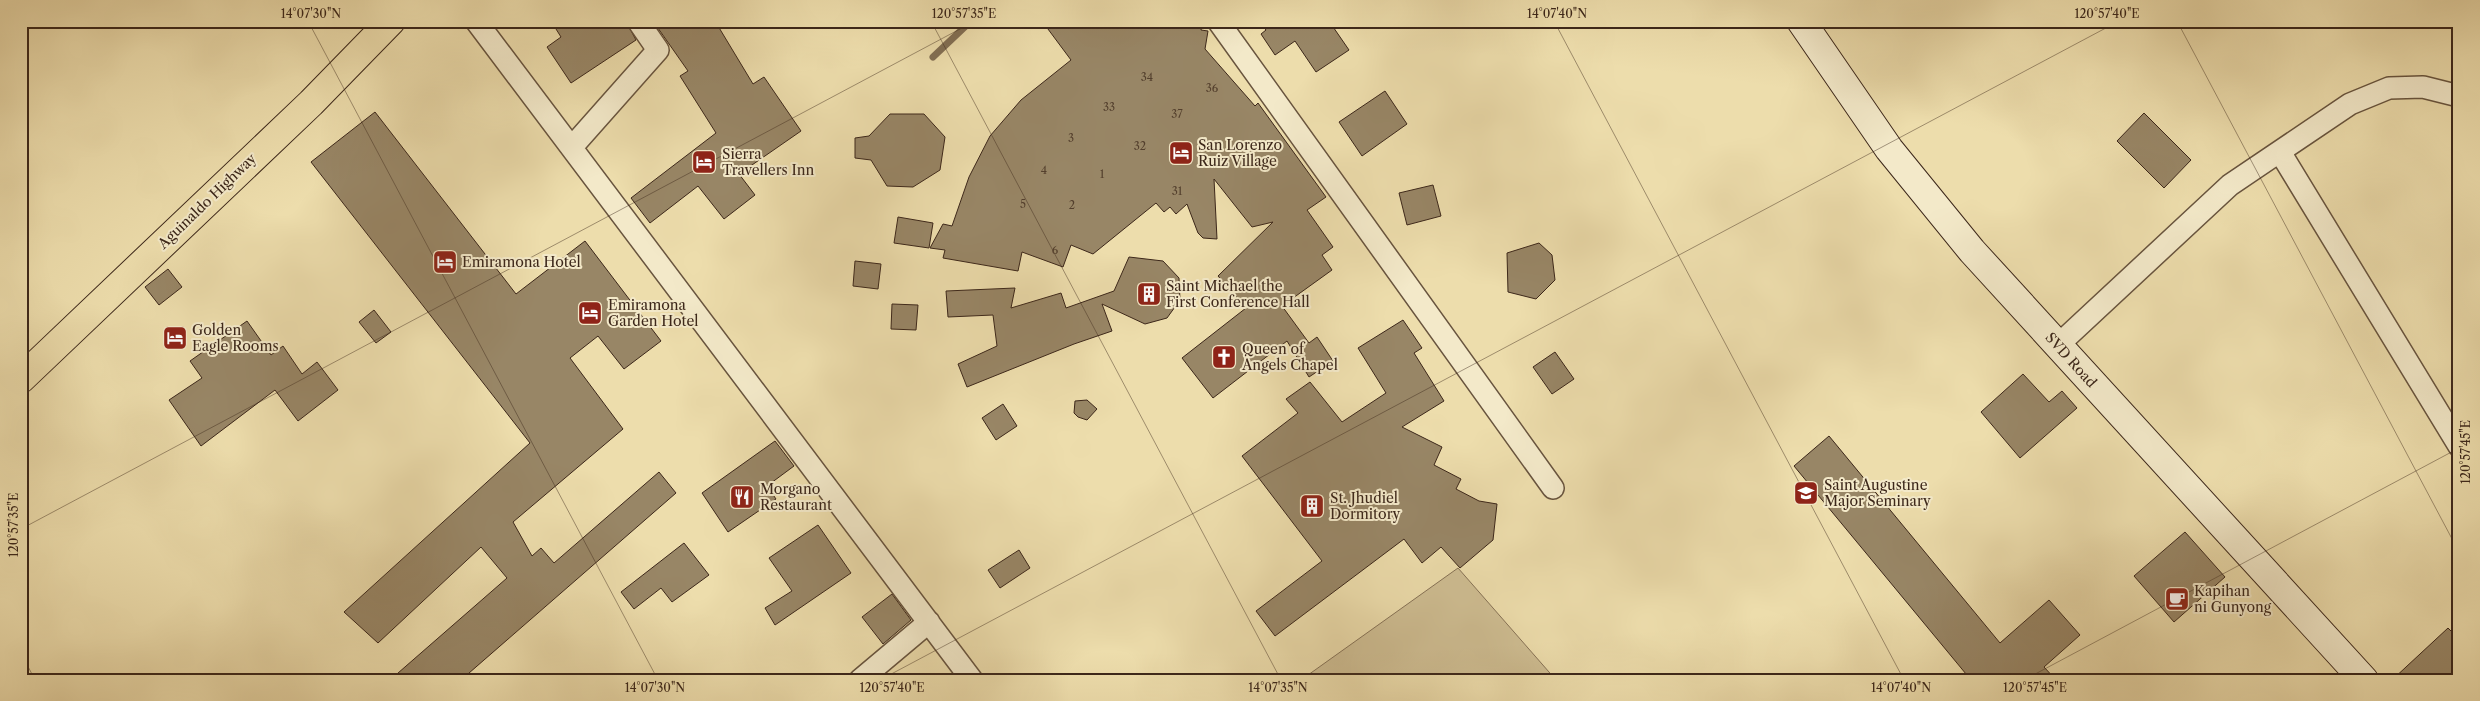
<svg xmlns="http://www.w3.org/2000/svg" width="2480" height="701" font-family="'Libre Caslon Text',serif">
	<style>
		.green { fill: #cfbe93; stroke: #867256 }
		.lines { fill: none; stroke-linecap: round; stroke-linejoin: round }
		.stream { stroke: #826f54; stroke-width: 7 }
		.building { fill: #988666; stroke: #3c271a }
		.minor-casing { stroke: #68543e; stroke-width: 24 }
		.secondary-casing { stroke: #3c271a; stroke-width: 30 }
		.primary-casing { stroke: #3c271a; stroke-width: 30 }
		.minor { stroke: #f3e9c9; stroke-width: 21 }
		.secondary { stroke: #f3e9c9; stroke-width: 28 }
		.primary { stroke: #edddac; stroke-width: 28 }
		.ticks { fill: none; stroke: #3c271a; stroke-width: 1; stroke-opacity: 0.45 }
		.labels { text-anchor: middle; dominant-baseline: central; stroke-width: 4; stroke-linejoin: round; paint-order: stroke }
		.number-label { font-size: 11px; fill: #533f2d }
		.poi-label { font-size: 14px; fill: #3c271a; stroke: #f3e9c9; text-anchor: start }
		.street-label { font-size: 14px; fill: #3c271a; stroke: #f3e9c9 }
		.neatline { fill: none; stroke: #3c271a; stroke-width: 2 }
		.ticks-label { font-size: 12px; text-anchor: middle; fill: #3c271a }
	</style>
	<rect width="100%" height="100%" fill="#edddac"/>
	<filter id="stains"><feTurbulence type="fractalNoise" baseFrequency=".004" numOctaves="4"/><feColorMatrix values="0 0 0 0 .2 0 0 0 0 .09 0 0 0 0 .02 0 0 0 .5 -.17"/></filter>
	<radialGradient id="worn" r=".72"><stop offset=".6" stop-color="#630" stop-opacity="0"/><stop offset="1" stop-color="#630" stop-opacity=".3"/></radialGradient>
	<!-- green -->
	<path class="green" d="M1458,568L1556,680H1301Z"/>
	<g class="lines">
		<!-- stream -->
		<path class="stream" d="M933,57L971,21"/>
	</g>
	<!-- building -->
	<path class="building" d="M551,21H626L636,40L571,83L547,47L561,37Z
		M653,21H715L753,84L764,77L801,131L739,174L755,195L724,219L698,186L650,223L631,198L716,133L680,76L688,71Z
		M1042,21H1190L1202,23L1201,30L1208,31L1205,49L1255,106L1258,103L1326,197L1307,210L1333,247L1322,255L1332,270L1282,306L1309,343L1317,337L1333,361L1309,377L1287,341L1213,398L1182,358L1246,308L1218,276L1273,222L1252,227L1214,179L1217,239L1203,238L1198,233L1187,204L1176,214L1170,207L1164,212L1156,203L1093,254L1071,245L1063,267L1022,252L1018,271L943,258L945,250L930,248L943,224L952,226L969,177L990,136L1021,100L1071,60Z
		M1259,21H1329L1349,50L1316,72L1295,41L1275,55L1261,34L1266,30Z
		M1385,91L1407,124L1362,156L1339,122Z
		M375,112L516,294L585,241L661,341L624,369L598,336L570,358L623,429L513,522L532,556L541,548L554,563L659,472L676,493L461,680H390L507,578L481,547L378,643L344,612L530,443L311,162Z
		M2144,113L2191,160L2164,188L2117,141Z
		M890,114H924L945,137L940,170L913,187L887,186L871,160L855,158V138L869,136Z
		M1433,185L1441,216L1407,225L1399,193Z
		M898,217L933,223L929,248L894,243Z
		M1539,243L1552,255L1555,280L1536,299L1508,292L1507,253Z
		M1129,257L1163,261L1179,278L1180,300L1167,318L1145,324L1102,304L1112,331L1074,344L967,387L958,364L997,346L993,315L948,317L946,291L1015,288L1011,308L1061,293L1066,308L1114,291Z
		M855,261L881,264L878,289L853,286Z
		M168,269L182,287L159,305L145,287Z
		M892,304L918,305L916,330L891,329Z
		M374,310L391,332L376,343L359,322Z
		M1403,320L1422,348L1414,353L1444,401L1402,427L1442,447L1434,465L1461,479L1456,489L1479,501L1497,504L1493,540L1460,568L1441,547L1422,563L1404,539L1275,636L1256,611L1322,561L1242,456L1298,413L1286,399L1310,382L1342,422L1386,393L1358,348Z
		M247,321L271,355L283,346L302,374L317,362L338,390L298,421L275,390L201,446L169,400L202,378L190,361Z
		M1555,352L1574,379L1552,394L1533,367Z
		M2023,374L2049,402L2062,391L2077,408L2020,458L1981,412Z
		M1087,400L1097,409L1087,420L1078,417L1074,413L1075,401Z
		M1003,404L1017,426L996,440L982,418Z
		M1829,436L2000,643L2049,600L2080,635L2044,667L2056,680H1971L1794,466Z
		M775,441L794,466L767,486L776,499L728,532L702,493Z
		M818,525L851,573L775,625L765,608L792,591L769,558Z
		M2185,532L2225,577L2174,622L2134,576Z
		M684,543L709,575L672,602L661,588L634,609L621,592Z
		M1019,550L1030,568L1000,588L988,570Z
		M892,594L911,620L883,644L862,617Z
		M2448,628L2459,639V680H2392Z"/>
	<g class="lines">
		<defs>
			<path id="minor" d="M476,21L972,680
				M1218,21L1553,488
				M572,147L658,50L638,21
				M2280,152L2459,446
				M2057,346L2230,185L2350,104L2389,88L2423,87L2459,96
				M860,680L929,622"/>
			<path id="secondary" d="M1801,21L1889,149L1972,251L2364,680"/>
			<path id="primary" d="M21,379L311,103L391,21"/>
		</defs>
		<!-- minor casing -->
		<use href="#minor" class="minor-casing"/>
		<!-- secondary casing -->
		<use href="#secondary" class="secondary-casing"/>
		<!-- primary casing -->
		<use href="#primary" class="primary-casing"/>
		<!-- minor -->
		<use href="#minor" class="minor"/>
		<!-- secondary -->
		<use href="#secondary" class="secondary"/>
		<!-- primary -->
		<use href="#primary" class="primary"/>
	</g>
	<!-- ticks -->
	<path class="ticks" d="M308,21L658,680M931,21L1281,680M1554,21L1904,680M2177,21L2459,552M21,529L975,21M21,653L35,680M880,680L2119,21M2024,680L2459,448"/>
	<!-- icons -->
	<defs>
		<symbol id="hotel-square" viewBox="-11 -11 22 22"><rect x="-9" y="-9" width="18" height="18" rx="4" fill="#8f2418" stroke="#f3e9c9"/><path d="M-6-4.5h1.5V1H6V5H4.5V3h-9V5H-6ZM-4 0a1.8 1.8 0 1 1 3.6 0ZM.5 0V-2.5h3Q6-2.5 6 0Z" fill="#fff"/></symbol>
		<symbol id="building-square" viewBox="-11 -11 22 22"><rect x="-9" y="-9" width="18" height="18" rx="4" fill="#8f2418" stroke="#f3e9c9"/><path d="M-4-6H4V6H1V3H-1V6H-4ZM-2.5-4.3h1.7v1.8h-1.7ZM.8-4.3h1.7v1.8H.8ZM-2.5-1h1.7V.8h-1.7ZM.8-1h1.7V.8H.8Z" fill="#fff"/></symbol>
		<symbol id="church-square" viewBox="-11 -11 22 22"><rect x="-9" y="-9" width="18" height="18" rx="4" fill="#8f2418" stroke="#f3e9c9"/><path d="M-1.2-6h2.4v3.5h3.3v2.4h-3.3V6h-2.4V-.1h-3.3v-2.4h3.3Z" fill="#fff"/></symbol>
		<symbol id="university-square" viewBox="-11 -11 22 22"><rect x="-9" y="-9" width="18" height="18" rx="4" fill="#8f2418" stroke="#f3e9c9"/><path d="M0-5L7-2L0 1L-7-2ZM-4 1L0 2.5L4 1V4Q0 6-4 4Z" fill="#fff"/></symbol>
		<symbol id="restaurant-square" viewBox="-11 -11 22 22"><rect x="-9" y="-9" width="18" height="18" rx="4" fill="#8f2418" stroke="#f3e9c9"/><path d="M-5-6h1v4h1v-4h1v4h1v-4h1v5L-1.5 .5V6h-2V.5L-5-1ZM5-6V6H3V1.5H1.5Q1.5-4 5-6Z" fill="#fff"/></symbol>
		<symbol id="cafe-square" viewBox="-11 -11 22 22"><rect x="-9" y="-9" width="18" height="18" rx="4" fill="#8f2418" stroke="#f3e9c9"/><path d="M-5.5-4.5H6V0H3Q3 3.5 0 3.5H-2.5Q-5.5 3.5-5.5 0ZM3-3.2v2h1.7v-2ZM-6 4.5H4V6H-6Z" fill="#fff"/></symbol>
	</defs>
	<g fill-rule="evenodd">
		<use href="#hotel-square" x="1167" y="139" width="28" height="28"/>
		<use href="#hotel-square" x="690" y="148" width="28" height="28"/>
		<use href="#hotel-square" x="431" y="248" width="28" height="28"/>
		<use href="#building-square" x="1135" y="280" width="28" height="28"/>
		<use href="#hotel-square" x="576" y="299" width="28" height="28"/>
		<use href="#hotel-square" x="161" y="324" width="28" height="28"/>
		<use href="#church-square" x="1210" y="343" width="28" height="28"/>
		<use href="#university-square" x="1792" y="479" width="28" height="28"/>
		<use href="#restaurant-square" x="728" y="483" width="28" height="28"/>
		<use href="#building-square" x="1298" y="492" width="28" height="28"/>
		<use href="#cafe-square" x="2163" y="585" width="28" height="28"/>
	</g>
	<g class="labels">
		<!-- number labels -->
		<g class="number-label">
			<text x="1147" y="77">34</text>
			<text x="1212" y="88">36</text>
			<text x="1109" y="107">33</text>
			<text x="1177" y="114">37</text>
			<text x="1071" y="138">3</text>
			<text x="1140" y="146">32</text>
			<text x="1044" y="170">4</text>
			<text x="1102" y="174">1</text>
			<text x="1177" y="191">31</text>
			<text x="1023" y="204">5</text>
			<text x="1072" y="205">2</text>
			<text x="1055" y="250">6</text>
		</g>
		<!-- poi labels -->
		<g class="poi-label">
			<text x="1198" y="145">San Lorenzo<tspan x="1198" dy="16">Ruiz Village</tspan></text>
			<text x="722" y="154">Sierra<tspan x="722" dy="16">Travellers Inn</tspan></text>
			<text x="462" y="262">Emiramona Hotel</text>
			<text x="1166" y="286">Saint Michael the<tspan x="1166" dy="16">First Conference Hall</tspan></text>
			<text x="608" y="305">Emiramona<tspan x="608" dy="16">Garden Hotel</tspan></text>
			<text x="192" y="330">Golden<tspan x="192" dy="16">Eagle Rooms</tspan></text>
			<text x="1242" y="349">Queen of<tspan x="1242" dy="16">Angels Chapel</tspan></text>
			<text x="1824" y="485">Saint Augustine<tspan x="1824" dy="16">Major Seminary</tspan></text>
			<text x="760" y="489">Morgano<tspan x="760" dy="16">Restaurant</tspan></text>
			<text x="1330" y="498">St. Jhudiel<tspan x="1330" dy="16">Dormitory</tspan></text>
			<text x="2194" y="591">Kapihan<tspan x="2194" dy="16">ni Gunyong</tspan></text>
		</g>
		<!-- street labels -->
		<g class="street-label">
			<text transform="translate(207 201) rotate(-44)">Aguinaldo Highway</text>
			<text transform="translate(2071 360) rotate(48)">SVD Road</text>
		</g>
	</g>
	<!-- margin -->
	<rect width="2480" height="701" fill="none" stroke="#edddac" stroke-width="55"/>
	<rect x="28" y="28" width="2424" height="646" class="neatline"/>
	<g class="ticks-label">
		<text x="311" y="18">14°07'30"N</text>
		<text x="964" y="18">120°57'35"E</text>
		<text x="1557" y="18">14°07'40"N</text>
		<text x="2107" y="18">120°57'40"E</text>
		<text transform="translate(2466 452) rotate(-90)" y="4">120°57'45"E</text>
		<text transform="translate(14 525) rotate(-90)" y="4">120°57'35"E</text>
		<text x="655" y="692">14°07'30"N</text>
		<text x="892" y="692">120°57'40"E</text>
		<text x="1278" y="692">14°07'35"N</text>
		<text x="1901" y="692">14°07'40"N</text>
		<text x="2035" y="692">120°57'45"E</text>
	</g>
	<rect width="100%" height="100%" filter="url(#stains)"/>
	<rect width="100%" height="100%" fill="url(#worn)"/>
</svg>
